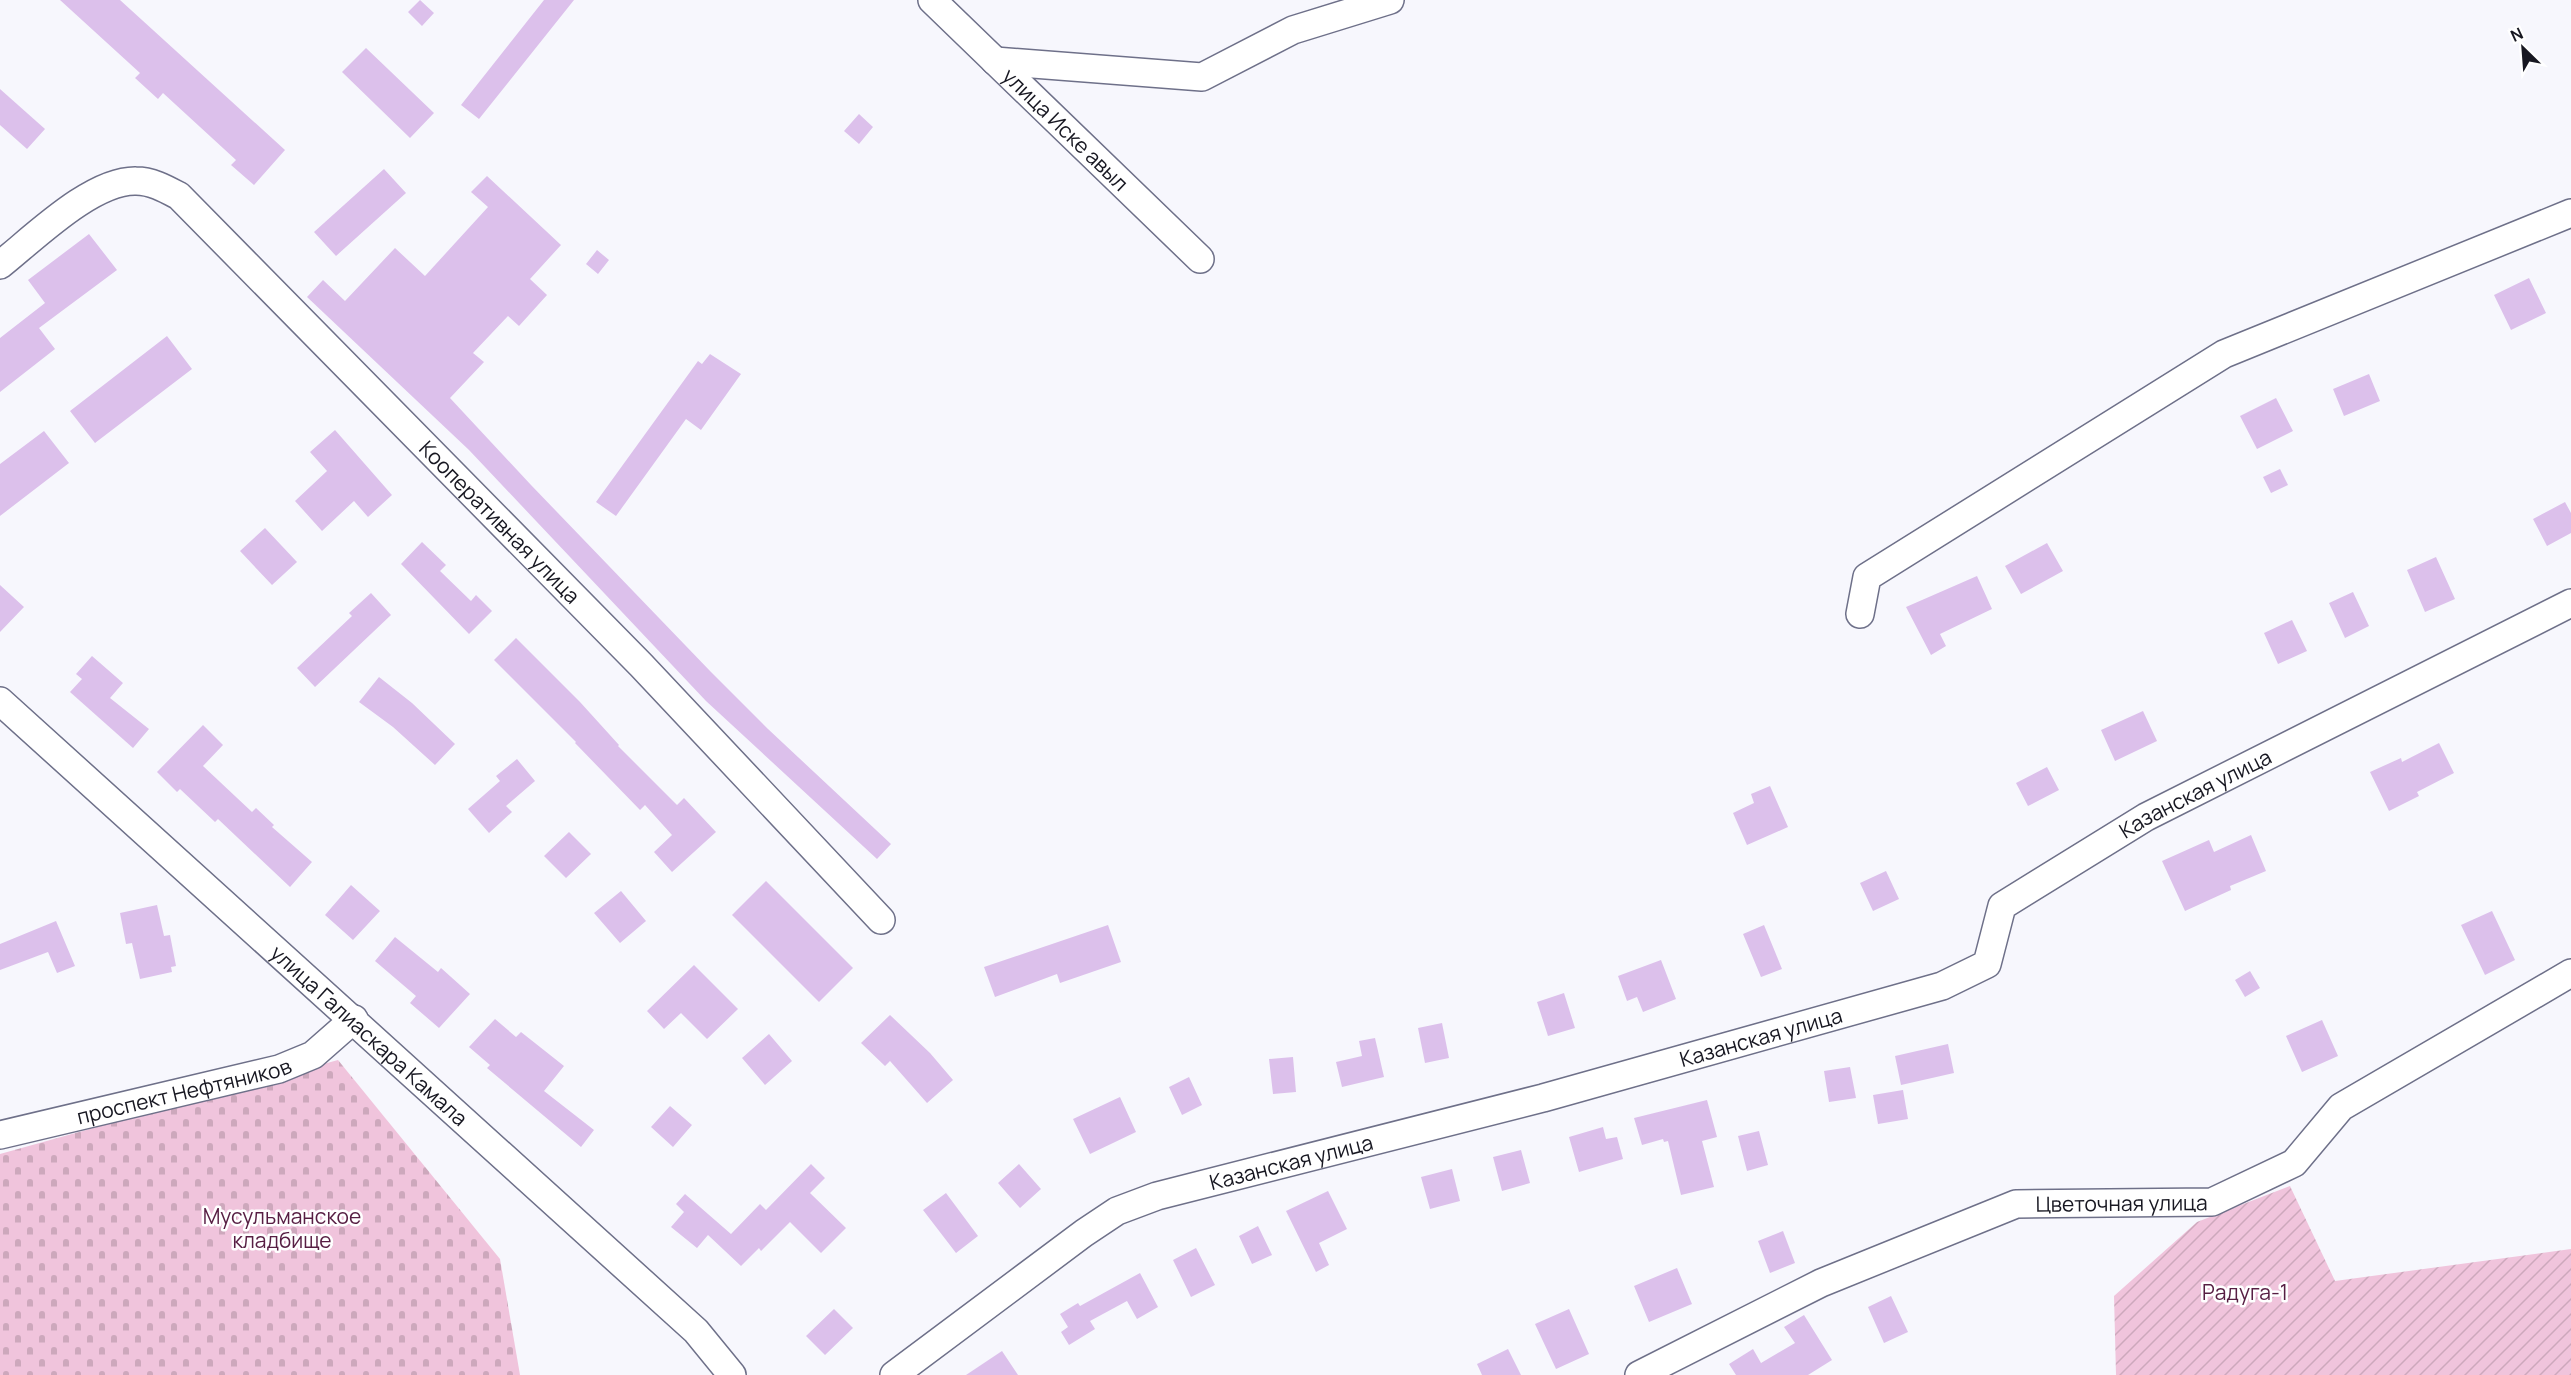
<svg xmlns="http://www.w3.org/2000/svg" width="2571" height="1375" font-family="Manrope,sans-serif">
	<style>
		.cemetery { fill: url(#cemetery-stones) }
		.garden { fill: url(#garden-furrows) }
		.building { fill: #dcc0eb }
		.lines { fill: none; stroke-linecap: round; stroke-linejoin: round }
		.minor-casing { stroke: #6e7089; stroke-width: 30 }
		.minor { stroke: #fff; stroke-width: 27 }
		.labels { text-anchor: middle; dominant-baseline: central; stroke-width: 5; stroke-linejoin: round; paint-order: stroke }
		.street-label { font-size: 21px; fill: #171721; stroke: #fff }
		.park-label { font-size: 21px; fill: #571e43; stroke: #fff }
	</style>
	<defs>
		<pattern id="cemetery-stones" width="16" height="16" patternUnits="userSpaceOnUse" patternTransform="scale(1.5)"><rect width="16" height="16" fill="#f0c4dc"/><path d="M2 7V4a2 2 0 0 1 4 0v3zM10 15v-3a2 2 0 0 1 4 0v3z" fill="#cda8bc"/></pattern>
		<pattern id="garden-furrows" width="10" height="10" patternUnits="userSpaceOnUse" patternTransform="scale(1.5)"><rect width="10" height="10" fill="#f0c4dc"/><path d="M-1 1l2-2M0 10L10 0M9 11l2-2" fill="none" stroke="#cda8bc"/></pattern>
	</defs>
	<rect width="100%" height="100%" fill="#f7f7fd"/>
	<!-- cemetery -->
	<path class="cemetery" d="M338,1060L500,1259L520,1375H0V1154Z"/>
	<!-- garden -->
	<path class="garden" d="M2290,1186L2335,1281L2571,1249V1375H2116L2114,1296L2197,1222Z"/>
	<!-- building -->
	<path class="building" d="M60,0H120L285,150L254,185L231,165L236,160L163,93L158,99L135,78L140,73Z
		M420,0L434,13L422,26L408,12Z
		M544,0H574L479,119L461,105Z
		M366,48L434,113L410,138L342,72Z
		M0,89L45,129L27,149L0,125Z
		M859,114L873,127L859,144L844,131Z
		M384,169L406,193L336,256L314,232Z
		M487,176L561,245L530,279L547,295L519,326L508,316L473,353L484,362L450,398L531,485L711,672L768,729L891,844L877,859L706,701L469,450L307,297L323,280L345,301L395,248L425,276L488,207L471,192Z
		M89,234L117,270L39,328L55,349L0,392V338L45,303L28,280Z
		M597,250L609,260L598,274L586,264Z
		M2529,278L2546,313L2511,330L2494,295Z
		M167,336L192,369L95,443L70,411Z
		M710,354L741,374L701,430L686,419L616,516L596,502L698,361L702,364Z
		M2369,374L2380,401L2344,416L2333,389Z
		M2276,398L2293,431L2257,449L2240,416Z
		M335,430L392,495L368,517L354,501L322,531L295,501L327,471L310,452Z
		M44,431L69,463L0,516V464Z
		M2280,469L2288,485L2271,493L2263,477Z
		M2565,502L2571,513V533L2547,546L2533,519Z
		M265,528L297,562L272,585L240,551Z
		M422,542L446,565L440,571L471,601L476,595L492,611L469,634L401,564Z
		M2047,543L2063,571L2021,594L2005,566Z
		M2436,557L2455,599L2425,612L2407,570Z
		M1977,576L1992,609L1940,634L1946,646L1931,655L1906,607Z
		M0,585L24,607L0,632Z
		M2353,592L2369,626L2345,638L2329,603Z
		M371,593L391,615L315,687L297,668L352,616L349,613Z
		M2292,620L2307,651L2278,664L2264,633Z
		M516,638L580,702L619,745L618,746L677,805L684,798L716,832L672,872L654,852L672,835L645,805L640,810L575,743L576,742L494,660Z
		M92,656L123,683L110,698L149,729L133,748L70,692L82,679L76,674Z
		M379,677L412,703L455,744L435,765L393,727L359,702Z
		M2143,711L2157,741L2115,761L2101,730Z
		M203,725L223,745L203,766L252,812L256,808L274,825L272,827L312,862L290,887L218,819L215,822L180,789L177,792L157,772Z
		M2439,743L2454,773L2417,792L2419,796L2389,811L2370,772L2401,758L2402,762Z
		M517,759L535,781L506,806L512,812L489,833L468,809L500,781L496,776Z
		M2047,767L2059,790L2028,806L2016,783Z
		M1770,786L1788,827L1747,845L1733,813L1754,803L1751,794Z
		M569,832L591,854L566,878L544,856Z
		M2251,835L2266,871L2230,886L2231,890L2185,911L2162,861L2209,840L2214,852Z
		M1886,871L1899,899L1873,911L1860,883Z
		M766,881L853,968L819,1002L732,915Z
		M351,885L380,911L353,940L325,915Z
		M621,891L646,921L620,943L594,913Z
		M157,905L164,936L170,935L176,966L171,967L172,972L140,979L132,943L126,944L120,913Z
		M2492,911L2515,960L2485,975L2461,925Z
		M56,921L75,966L57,973L48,952L0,970V944Z
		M1108,925L1121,962L1060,983L1057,974L995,997L984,967Z
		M1764,925L1782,969L1761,977L1743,934Z
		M395,937L438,972L441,968L470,994L439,1028L410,1003L416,996L375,961Z
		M1661,960L1676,999L1643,1012L1637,997L1627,1001L1618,976Z
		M694,965L738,1009L707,1039L681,1013L664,1029L647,1011Z
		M2250,971L2260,988L2245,997L2235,980Z
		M1564,993L1575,1028L1548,1036L1537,1002Z
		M890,1015L930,1053L953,1080L927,1103L890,1061L885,1066L861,1043Z
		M495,1019L516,1037L521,1032L564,1066L544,1091L594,1130L581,1147L487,1068L490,1065L469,1047Z
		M2322,1020L2338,1056L2302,1072L2286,1036Z
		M1442,1023L1449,1058L1425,1063L1418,1028Z
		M769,1034L792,1061L765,1085L742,1058Z
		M1375,1038L1384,1077L1342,1087L1336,1062L1362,1056L1359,1041Z
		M1948,1044L1954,1073L1901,1085L1895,1056Z
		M1293,1057L1296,1092L1273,1094L1269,1059Z
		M1850,1067L1856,1098L1829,1102L1824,1071Z
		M1189,1077L1202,1105L1182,1115L1169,1087Z
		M1903,1090L1908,1119L1878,1124L1873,1095Z
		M1120,1097L1136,1132L1090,1154L1073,1119Z
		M1707,1100L1717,1137L1702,1141L1714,1187L1681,1195L1668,1141L1664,1142L1663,1139L1642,1145L1634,1118Z
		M670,1106L692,1125L673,1147L651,1127Z
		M1603,1127L1606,1139L1617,1137L1623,1159L1579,1172L1569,1137Z
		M1759,1131L1768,1165L1747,1171L1738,1136Z
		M1521,1150L1530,1183L1502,1191L1493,1157Z
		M811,1164L825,1178L810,1193L846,1228L821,1253L790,1222L761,1251L759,1248L741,1266L708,1235L697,1248L671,1227L684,1212L676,1204L685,1194L731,1234L760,1204L766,1210Z
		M1019,1164L1041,1189L1020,1208L998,1183Z
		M1452,1169L1460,1201L1430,1209L1421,1177Z
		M1328,1191L1347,1229L1319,1243L1329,1265L1316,1272L1286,1211Z
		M946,1193L978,1236L956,1253L923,1210Z
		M1258,1226L1272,1255L1252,1264L1239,1236Z
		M1783,1231L1795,1263L1770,1273L1758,1241Z
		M1196,1248L1215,1285L1191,1297L1173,1260Z
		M1677,1268L1692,1304L1649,1322L1634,1286Z
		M1140,1273L1158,1307L1137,1319L1127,1301L1090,1321L1095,1329L1069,1345L1061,1332L1068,1327L1060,1314L1078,1303L1080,1306Z
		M1891,1296L1908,1332L1884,1343L1868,1307Z
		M834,1309L853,1328L825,1355L806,1336Z
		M1569,1309L1589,1354L1556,1369L1535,1324Z
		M1804,1315L1832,1360L1808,1375H1736L1729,1364L1753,1349L1761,1363L1795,1343L1784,1327Z
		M1508,1349L1521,1375H1482L1477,1364Z
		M1002,1351L1018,1375H966Z"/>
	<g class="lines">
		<defs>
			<g id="minor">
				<path id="s1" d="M932,0L1200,259"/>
				<path d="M995,61L1202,77L1293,30L1390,0"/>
				<path id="s2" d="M0,265C34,238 92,180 136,181C152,181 166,189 179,196L641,665L881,920"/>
				<path d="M1860,614L1867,577L2224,354L2571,213"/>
				<path id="s3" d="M0,701L696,1331L732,1375"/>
				<path id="s4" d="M0,1135L279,1069L313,1055L354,1019"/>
				<path id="s5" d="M894,1375L1084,1233L1117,1211L1157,1196L1543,1098L1942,986L1987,964L2002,906L2146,817L2571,603"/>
				<path id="s6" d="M1639,1375L1821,1283L2016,1204L2212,1202L2294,1163L2341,1107L2571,973"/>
			</g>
		</defs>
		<!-- minor casing -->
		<use href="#minor" class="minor-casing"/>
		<!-- minor -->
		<use href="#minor" class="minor"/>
	</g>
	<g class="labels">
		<!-- street labels -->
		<g class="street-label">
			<text stroke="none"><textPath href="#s1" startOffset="186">улица Иске авыл</textPath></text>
			<text stroke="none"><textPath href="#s2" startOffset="666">Кооперативная улица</textPath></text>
			<text stroke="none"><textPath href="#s5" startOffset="1466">Казанская улица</textPath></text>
			<text stroke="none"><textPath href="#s3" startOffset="498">улица Галиаскара Камала</textPath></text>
			<text stroke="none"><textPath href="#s5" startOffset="944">Казанская улица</textPath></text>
			<text stroke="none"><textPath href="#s4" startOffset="189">проспект Нефтяников</textPath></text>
			<text stroke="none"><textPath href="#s5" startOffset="458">Казанская улица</textPath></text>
			<text stroke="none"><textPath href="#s6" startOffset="520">Цветочная улица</textPath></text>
		</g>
		<!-- park labels -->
		<g class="park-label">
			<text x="282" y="1216">Мусульманское<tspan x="282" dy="24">кладбище</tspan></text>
			<text x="2245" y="1292">Радуга-1</text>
		</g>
	</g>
	<!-- north arrow -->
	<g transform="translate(2523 48) rotate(335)" stroke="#ffffff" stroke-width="4.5" paint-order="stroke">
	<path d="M0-4.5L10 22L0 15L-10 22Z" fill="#171721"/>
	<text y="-9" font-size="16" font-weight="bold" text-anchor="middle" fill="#171721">N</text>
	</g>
</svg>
